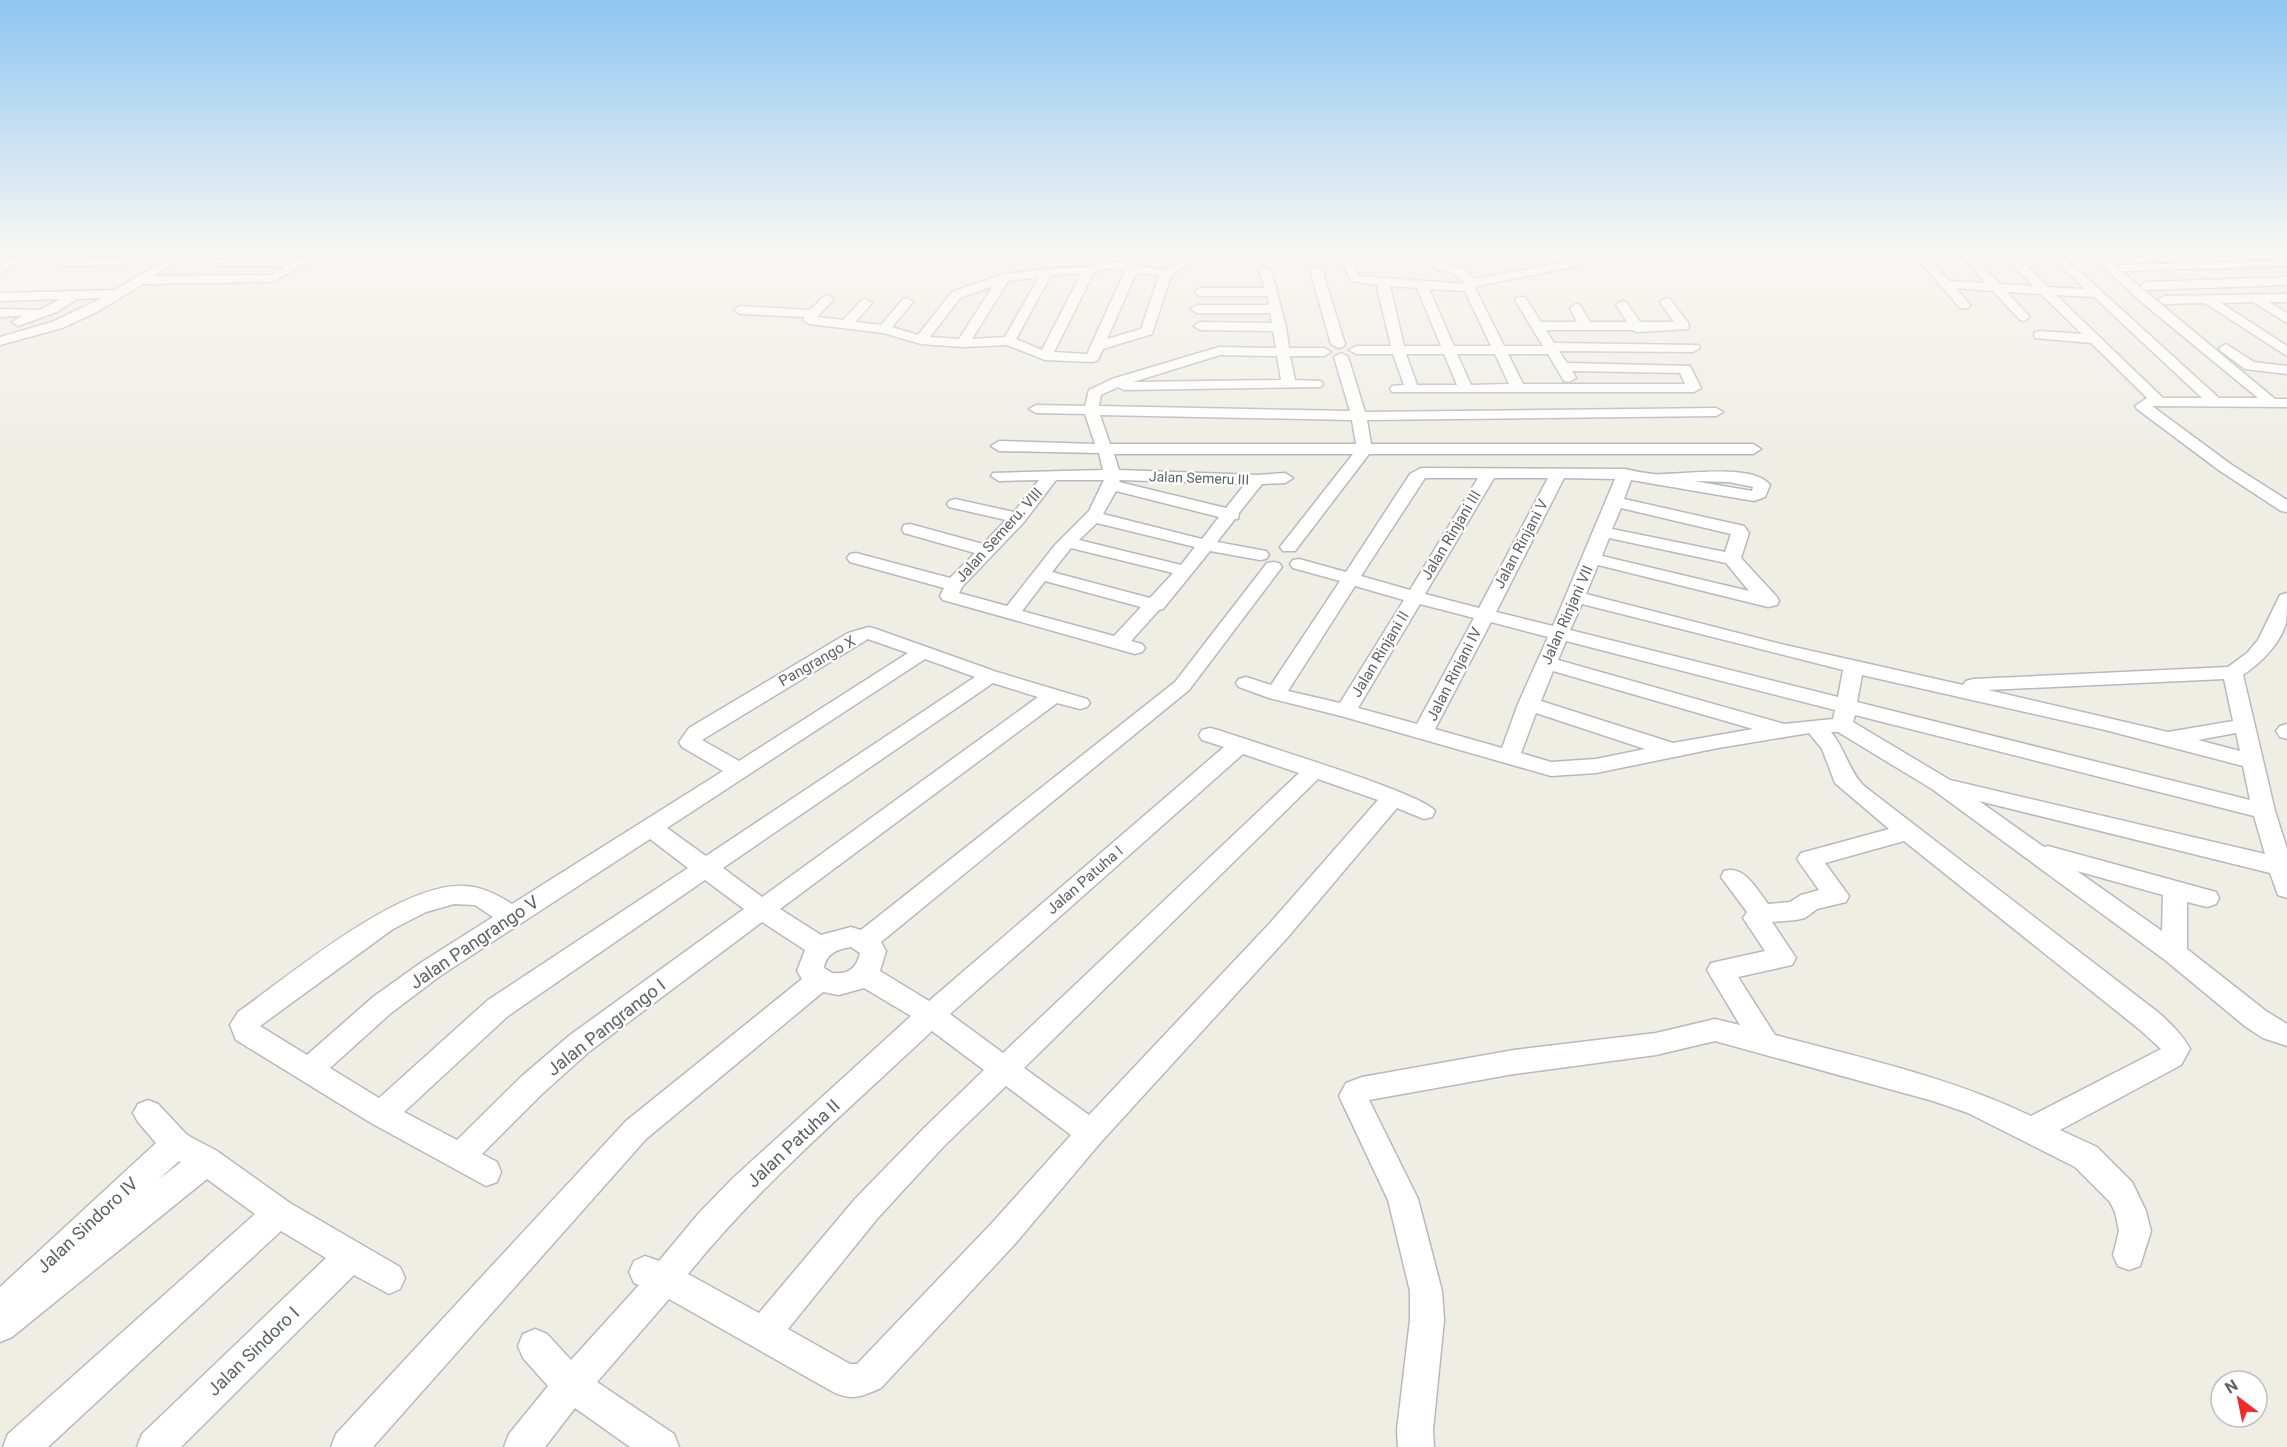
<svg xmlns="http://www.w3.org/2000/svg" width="2287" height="1447" font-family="Roboto,sans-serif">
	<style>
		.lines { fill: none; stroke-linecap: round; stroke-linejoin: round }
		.minor-casing { stroke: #b6b9bd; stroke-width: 3 }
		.minor { fill: #fff; fill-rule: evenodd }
		.labels { text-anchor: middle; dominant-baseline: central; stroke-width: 4.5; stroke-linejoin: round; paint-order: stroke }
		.far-street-label { font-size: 14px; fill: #5d6267; stroke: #fff }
		.street-label { font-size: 15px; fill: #5d6267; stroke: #fff }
		.near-street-label { font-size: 18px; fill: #5d6267; stroke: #fff }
	</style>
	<rect width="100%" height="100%" fill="#f0ede5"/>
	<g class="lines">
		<defs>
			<path id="minor" d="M29,250H43L0,273V265Z
				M84,250H99L83,259H123L129,262L123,265L66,266L60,263Z
				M181,250H194L154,276L270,275L286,266H219L213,263L219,260H298L318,250H332L272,282L143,284L95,313L62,328L0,345V337L52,322L102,298L77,299L57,312L18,326L12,322L22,316L0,317V309L40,310L60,299L0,301V293L115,290Z
				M1140,250H1153L1132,265L1164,270L1193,250H1206L1171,276L1152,334L1103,349L1097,361L1092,362L1045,360L1007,345L963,347L921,344L883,333L809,324L803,320L805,317L740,314L734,310L740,306L810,310L824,296L828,295L834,299L817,317L843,320L862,300L866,299L872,303L855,322L881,325L903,299L907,298L913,302L892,327L918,335L952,292L1004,274L1047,269L1089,267L1108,262L1120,263ZM1108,268L1125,271L1087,354L1054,352L1094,272ZM1136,273L1159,276L1141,329L1107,339ZM1081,274L1042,350L1016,339L1051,275ZM1039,277L1005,337L972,339L1008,281ZM993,286L959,339L930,337L960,298Z
				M1332,250H1344L1351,258L1359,276L1466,284L1453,273L1436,269L1419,250H1431L1444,264L1461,268L1475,279L1570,261L1560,250H1572L1584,263L1582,265L1477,286L1475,288L1504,346H1543L1515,300L1517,297H1525L1541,322H1577L1570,308L1576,304L1580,305L1590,322H1627L1616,305L1622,301L1626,302L1640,322H1674L1660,302L1666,298L1670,299L1688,323L1689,326L1688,329L1637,332L1632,330H1546L1554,343L1698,345L1700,348L1693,352L1559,351L1567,363L1690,366L1701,388L1694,392H1392L1390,389L1392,386L1404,385L1393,354H1356L1349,350L1356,346H1391L1377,287L1379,285L1351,281L1340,259ZM1390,286L1417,288L1441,346H1404ZM1429,289L1465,291L1491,346H1454ZM1406,354H1444L1457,385H1417ZM1457,354H1495L1509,384L1471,385ZM1508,354H1548L1564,381L1569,382L1576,378L1572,371L1680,373L1685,384H1523Z
				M1870,250H1881L1887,257L1881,260L1877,259Z
				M1910,250H1921L1949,281L1986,283L1956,250H1968L2000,284L2033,286L1998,250H2010L2048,287L2085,289L2044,250H2056L2219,398H2258L2139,300L2086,250H2098L2119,269L2120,266L2124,265L2287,260V266L2121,271L2275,399H2287V407L2152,406L2232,465L2287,500V512L2281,511L2220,471L2137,409L2135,406L2147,398L2091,343L2035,338L2034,335L2035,332L2040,331L2082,334L2041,294L2007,292L2030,317L2024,321L2020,320L1993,291L1956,288L1970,305L1968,308H1960ZM2056,295L2094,297L2202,398H2163Z
				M1265,267L1271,270L1286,327L1289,348H1324L1331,352L1324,356H1290L1295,380L1321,381L1323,384L1321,387L1124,390L1118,387L1101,395L1099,406L1350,411L1334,357L1341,353L1348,357L1365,412L1716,408L1723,412L1716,416L1367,420L1371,444H1753L1761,449L1753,454H1369L1295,551H1283L1280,547L1353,454H1114L1119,470L1257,475L1285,473L1293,478L1285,483L1262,484L1239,513L1238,519H1235L1217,542L1266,551L1269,555L1266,559L1260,560L1210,551L1163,609L1159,610L1131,641L1142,644L1145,648L1142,652L1135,654L943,600L940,596L944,588L850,562L847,558L850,554L856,553L950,578L975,553L904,533L902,529L904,525L910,524L983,544L1006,520L949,507L947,504L949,501L955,499L1014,512L1039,480L999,481L991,476L993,473L1103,470L1099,453L999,451L991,446L999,441L1095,444L1085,414L1036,413L1029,409L1036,405L1085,406L1089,390L1112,379L1219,347L1276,348L1273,331L1200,330L1194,326L1200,322L1272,323L1270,313H1197L1191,309L1197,305H1269L1267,296H1200L1194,292L1200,288H1265L1259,270ZM1220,355L1277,356L1281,380L1133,382ZM1100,415L1352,420L1356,444H1110ZM1056,480H1104L1089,511L1055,545L1007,606L959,593L962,587L1024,522ZM1120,480L1245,484L1226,508L1119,482ZM1116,491L1219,517L1202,539L1103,514ZM1097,523L1195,547L1181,565L1079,540ZM1071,548L1173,573L1150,598L1052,572ZM1045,581L1141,607L1114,636L1022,611Z
				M1316,267L1322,270L1345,344L1343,347L1338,348L1331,344L1310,270Z
				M2287,277V285L2146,290L2140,286L2146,282Z
				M2287,294V302H2269L2287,313V323L2253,302L2221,303L2287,346V356L2205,303L2164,304L2158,300L2164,296Z
				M2226,344L2254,362L2287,366V374L2245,369L2221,351L2219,348Z
				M1421,468L1625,469C1634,471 1643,473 1653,474C1679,476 1752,462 1770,485L1765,497L1754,501L1631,480L1624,499L1744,526L1749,533L1741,558L1777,597L1779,601L1777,605L1768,607L1598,565L1586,594L1785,645L1963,685L1966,681L1973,679L2228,667L2247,653L2258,640L2278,599L2280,595L2287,593C2287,602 2287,614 2286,623C2280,644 2261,663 2243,675L2275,811L2287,849V898L2278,895L2270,873L1979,801L2044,847L2048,846L2216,892L2219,898L2216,904L2207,907L2187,902V949L2266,1011L2287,1024V1046L2263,1038L2246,1027L2165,960L1932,789L1838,732H1831C1846,750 1848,770 1864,786L2159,1013C2171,1024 2182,1034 2190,1049L2181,1065L2060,1130L2097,1147L2132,1182L2146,1211L2151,1231L2140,1266L2129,1270L2118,1266L2113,1255L2119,1231L2115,1212L2110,1202L2075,1167L1968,1113L1933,1101L1715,1041L1656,1055L1514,1074L1369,1100L1418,1199L1442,1291L1444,1320L1433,1430L1434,1447H1398L1397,1430L1410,1320V1291L1388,1200L1339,1096L1346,1083L1362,1077L1514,1050L1656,1033L1715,1019L1740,1025L1707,970L1711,963L1765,951L1743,918L1747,912L1721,877L1724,871C1745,865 1757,890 1768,904L1790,902L1801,895L1819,890L1797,859L1801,853L1889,829L1835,783L1822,749L1809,733L1718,748L1596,773L1551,776L1341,716L1269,698L1239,687L1236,683L1239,679L1246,677L1271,685L1340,581L1293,568L1290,564L1293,560L1299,559L1346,572L1410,474ZM1425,478H1478L1410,590L1361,576ZM1494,478H1548L1479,608L1425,594ZM1564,478L1615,479L1553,626L1496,612ZM1694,481L1729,482L1753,487L1752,491ZM1621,508L1731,534L1725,552L1612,529ZM1609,538L1726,563L1749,591L1602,556ZM1355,586L1404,600L1340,703L1288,691ZM1420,604L1474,618L1417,724L1358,708ZM1582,604L1843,670L1838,697L1570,630ZM1491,622L1548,637L1518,704L1502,748L1435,729ZM1566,641L1835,710L1833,719L1784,724L1558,660ZM1553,671L1753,729L1673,743L1541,701ZM1862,675L2105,730L2243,766L2250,800L1857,702ZM2224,679L2233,721L2168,732L1988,690ZM1536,713L1645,749L1596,759L1551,762L1521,753ZM1855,715L2254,816L2265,854L1950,780L1853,722ZM2236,733L2240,751L2198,740ZM1904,841L2139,1029L2161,1049L2031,1116C1949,1077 1862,1058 1775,1035L1738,977L1792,965L1796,958L1772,922L1796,920L1805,918L1817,909L1846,902L1849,896L1825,863ZM2077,871L2163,895L2162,931Z
				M1273,562L1279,563L1282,567L1189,690L881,942L886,951L880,971L929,1001L1224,747L1202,740L1199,735L1202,730L1210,728L1218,730C1249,741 1425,794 1435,811L1432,817L1424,819L1397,808L1288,937L1101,1142L1014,1245L881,1388C863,1396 853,1401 835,1393L669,1299L597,1382L674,1434L679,1447H630L575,1408L545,1447H504L509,1434L548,1386L523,1358L518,1346L523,1334L535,1329L547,1334L571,1360L639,1285L634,1283L629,1272L634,1261L645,1256L659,1261L699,1213L732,1179L911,1016L864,988L839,995L823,992L646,1139L373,1447H331L336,1434L626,1121L802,979L797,971L805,950L762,922L590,1051L542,1094L482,1154L497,1162L501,1172L497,1182L486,1186L371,1123L236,1040L230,1025L238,1012C292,974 400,882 465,886C483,887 498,895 512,904L723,771L682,747L679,742L689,728L848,633L869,627L876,629L997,672L1087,699L1090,703L1087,707L1080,709L1057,703L780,909L821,935L851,927L861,930L1175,682L1267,563ZM868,639L908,653L739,761L702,740ZM925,659L975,677L706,856L667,828ZM993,683L1038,697L762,897L723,868ZM1243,754L1299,773L1003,1053L950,1014ZM1318,779L1378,800L1270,923L1089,1115L1024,1068ZM650,839L688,868L488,1000L379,1098L330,1068L391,1013L440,976ZM705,880L744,909L570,1035L522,1076L457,1140L404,1112L508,1016ZM454,904L475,905L493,917L422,962L373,997L307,1055L260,1026L393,929L426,912ZM851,947L860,953C857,968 848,975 832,973L824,968C826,953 838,949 851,947ZM932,1031L984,1070L924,1128L855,1199L759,1313L688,1274C760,1185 849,1109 932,1031ZM1006,1086L1071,1135L992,1223L857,1364H850L788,1329L877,1219L944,1146Z
				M2287,724V739L2280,737L2276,731L2280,726Z
				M148,1100L158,1104L187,1135L217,1151L290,1203L400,1267L405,1278L400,1289L389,1294L354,1275L181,1447H137L142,1434L326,1258L281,1231L48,1447H3L8,1434L255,1214L207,1179L12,1337L0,1342V1287L156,1143L138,1122L133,1113L138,1104ZM179,1161L181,1162L158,1180Z"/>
		</defs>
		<!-- minor casing -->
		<use href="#minor" class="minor-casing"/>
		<!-- minor -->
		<use href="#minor" class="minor"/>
	</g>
	<!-- sky -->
	<linearGradient id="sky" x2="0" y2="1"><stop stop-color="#8ec5f1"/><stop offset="0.55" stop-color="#f8f7f3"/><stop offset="1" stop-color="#f8f7f3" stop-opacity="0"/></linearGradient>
	<rect width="2287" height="453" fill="url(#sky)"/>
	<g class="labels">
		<!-- far-street labels -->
		<g class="far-street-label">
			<text transform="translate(1199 478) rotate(2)">Jalan Semeru III</text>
		</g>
		<!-- street labels -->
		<g class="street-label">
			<text transform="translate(999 535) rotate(-48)">Jalan Semeru. VIII</text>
			<text transform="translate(1451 535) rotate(-59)">Jalan Rinjani III</text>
			<text transform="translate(1521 544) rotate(-62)">Jalan Rinjani V</text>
			<text transform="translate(1567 615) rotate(-66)">Jalan Rinjani VII</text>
			<text transform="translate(1380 654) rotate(-59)">Jalan Rinjani II</text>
			<text transform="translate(817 661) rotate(-30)">Pangrango X</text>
			<text transform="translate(1454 674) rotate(-63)">Jalan Rinjani IV</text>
			<text transform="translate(1085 880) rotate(-41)">Jalan Patuha I</text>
		</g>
		<!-- near-street labels -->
		<g class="near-street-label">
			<text transform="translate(474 942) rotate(-34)">Jalan Pangrango V</text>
			<text transform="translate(606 1027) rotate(-38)">Jalan Pangrango I</text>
			<text transform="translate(793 1143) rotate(-43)">Jalan Patuha II</text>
			<text transform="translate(87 1225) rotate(-43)">Jalan Sindoro IV</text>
			<text transform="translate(253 1351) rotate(-44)">Jalan Sindoro I</text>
		</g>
	</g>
	<!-- north arrow -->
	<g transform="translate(2239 1399) rotate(328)"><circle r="28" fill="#ffffff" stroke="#bec0c2" stroke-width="1.5"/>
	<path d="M0-4.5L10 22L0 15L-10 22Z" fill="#f62926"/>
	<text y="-9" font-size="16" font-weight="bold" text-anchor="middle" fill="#5d6267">N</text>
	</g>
</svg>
